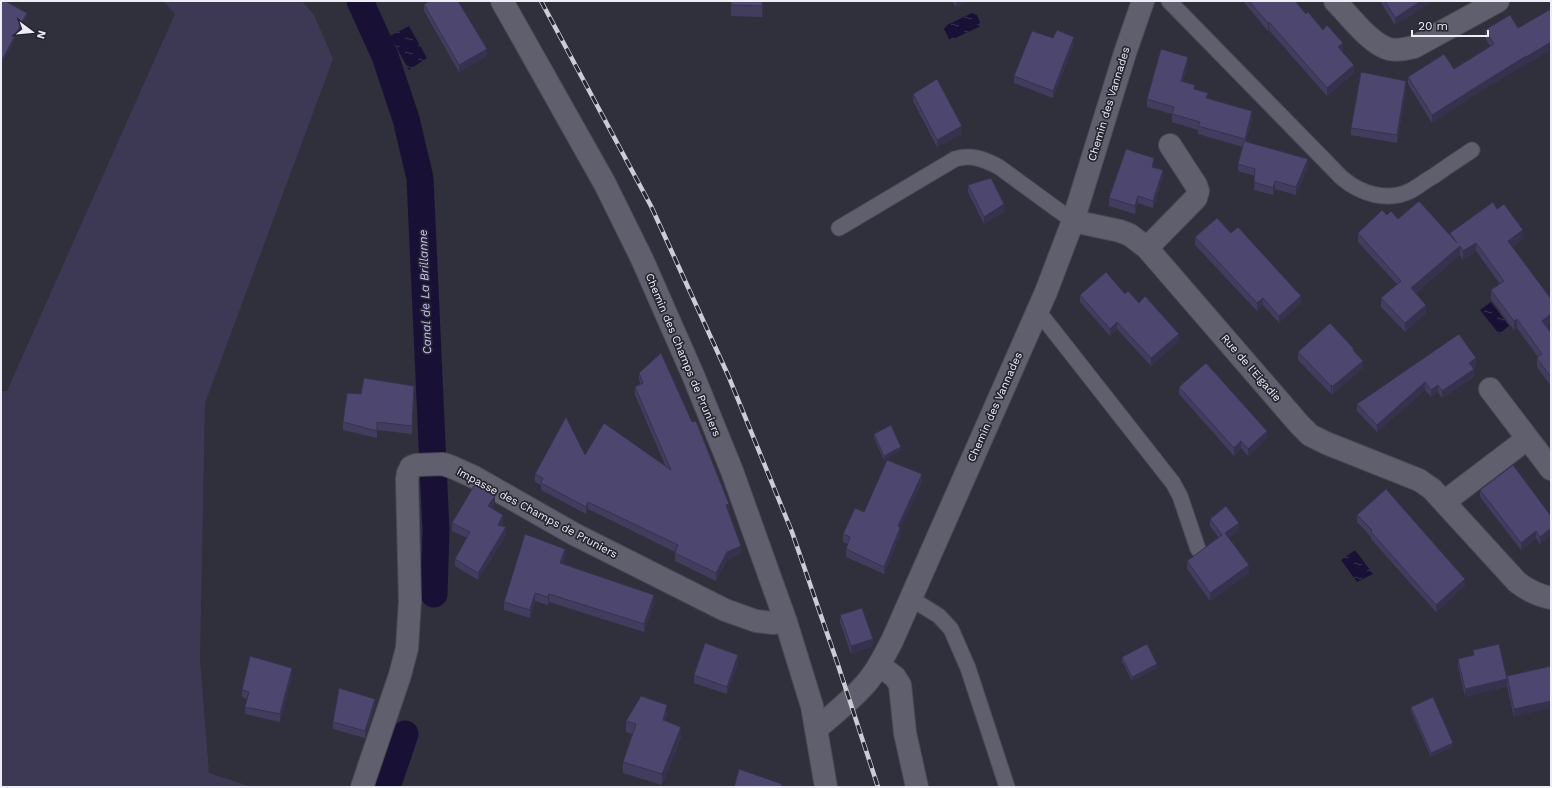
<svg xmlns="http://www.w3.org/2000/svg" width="1552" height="788" font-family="'Work Sans',sans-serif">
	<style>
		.green { fill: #3d3955 }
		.water { fill: url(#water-ripples) }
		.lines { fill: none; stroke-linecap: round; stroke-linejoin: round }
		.canal { stroke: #191135; stroke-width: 27 }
		.lane-casing { stroke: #4b4a55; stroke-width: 17 }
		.street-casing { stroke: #4b4a55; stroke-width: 24 }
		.secondary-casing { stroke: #4b4a55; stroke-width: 24 }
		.lane { stroke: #605f6d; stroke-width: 15 }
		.street { stroke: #605f6d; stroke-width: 22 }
		.secondary { stroke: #605f6d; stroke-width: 22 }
		.rail-casing { stroke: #ccccd5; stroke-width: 4.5 }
		.rail { stroke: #262531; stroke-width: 3; stroke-dasharray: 9; stroke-linecap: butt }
		.wall { fill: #423d5f }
		.shaded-wall { fill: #36324e }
		.building { fill: #4d476f; stroke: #36324e }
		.labels { text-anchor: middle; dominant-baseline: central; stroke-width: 3.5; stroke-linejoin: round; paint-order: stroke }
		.street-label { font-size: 11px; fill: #ededf5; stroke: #262531 }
		.water-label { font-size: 12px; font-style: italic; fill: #c9c2fa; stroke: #262531 }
	</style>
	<defs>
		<pattern id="water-ripples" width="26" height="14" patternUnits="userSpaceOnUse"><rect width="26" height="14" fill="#191135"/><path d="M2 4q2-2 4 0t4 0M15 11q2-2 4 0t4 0" fill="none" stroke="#3b3453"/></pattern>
	</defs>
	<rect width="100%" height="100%" fill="#302f3c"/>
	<!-- green -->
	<path class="green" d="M163,1H302L314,15L333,59L205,403L200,659L209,773L252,787H1V391H7L175,14Z"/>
	<!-- water -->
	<path class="water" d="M972,13L977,15L980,22L979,27L953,39H949L944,29L947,25Z
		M409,26L427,58L409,70L390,36Z
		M1491,302L1509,326L1499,334L1480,310Z
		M1355,550L1373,574L1357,582L1341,560Z"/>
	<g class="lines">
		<!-- canal -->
		<path class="canal" d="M360,1L385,56L406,119L420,178L436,531L434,594
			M387,787L405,734"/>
		<defs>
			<path id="lane" d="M1169,1L1342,178C1361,194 1387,202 1410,191C1418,187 1426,180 1434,176C1446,167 1459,159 1472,150
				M839,228L955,159C971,154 984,159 999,167L1073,221
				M1038,311L1173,483L1180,496L1198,549
				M910,598L939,616L951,629L968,668L1007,787"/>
			<path id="street" d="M1335,1C1349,15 1370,44 1389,49C1397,51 1406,49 1414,47L1498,1
				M1073,221L1120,231L1130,235L1147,248L1299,424L1310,435L1326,443L1419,480L1432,489L1517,582C1528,591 1538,595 1551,598
				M1147,248L1196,198L1198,191L1196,185L1170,145
				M1490,389L1551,469
				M1444,502L1527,439
				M879,665L895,677L900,685L905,733L917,787
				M816,729C834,714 853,699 868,681C878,669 885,654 892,641L1046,292L1073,221L1125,53L1143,1
				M362,787L400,675L407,648L410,601L407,479L408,473L411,467L416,465L443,464L452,467L474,477L574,534L725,610L756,621L773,623L786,622"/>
			<path id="secondary" d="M502,1L605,184L642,259L693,375L732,471L786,622L812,706L826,787"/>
		</defs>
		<!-- lane casing -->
		<use href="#lane" class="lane-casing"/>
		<!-- street casing -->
		<use href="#street" class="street-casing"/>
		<!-- secondary casing -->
		<use href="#secondary" class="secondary-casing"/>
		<!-- lane -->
		<use href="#lane" class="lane"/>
		<!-- street -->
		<use href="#street" class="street"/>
		<!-- secondary -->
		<use href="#secondary" class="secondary"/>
		<defs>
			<path id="rail" d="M541,1L651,206L728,375L792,532L838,665L878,787"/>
		</defs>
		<!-- rail casing -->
		<use href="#rail" class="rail-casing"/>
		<!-- rail -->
		<use href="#rail" class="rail"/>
	</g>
	<!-- wall -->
	<path class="wall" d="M731,1H763L762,17L731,16Z
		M952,1H969L956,7Z
		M1243,1H1295L1306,14L1323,30L1343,51L1342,52L1354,73L1327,96L1269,30L1268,31Z
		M1380,1H1433L1395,25Z
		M424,4L487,56L459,72L424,11Z
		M1551,9L1526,65V64L1484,89L1432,123L1408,84V77L1454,69L1490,46L1485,38V30L1518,28Z
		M1053,38L1074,44L1053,98L1014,83V76Z
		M1188,64L1183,82L1208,98L1252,119L1246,141L1308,167L1296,195L1275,189L1273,195L1254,190L1255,176L1238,171V164L1243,147L1198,134V130L1172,122V114L1147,107V99Z
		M1406,89L1397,143L1351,135V128Z
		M913,94L962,134L937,147L913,101Z
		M1154,166V167L1163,178L1153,208L1138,203L1135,214L1109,206V198Z
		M968,185L1004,212L984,224L968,192Z
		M1497,209L1523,239L1512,247L1551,299V323L1547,326L1551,333V386L1537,367V358L1538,357L1517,328L1514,330L1491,299V290L1500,284L1476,251L1463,260L1460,255L1416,293L1426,313L1405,332L1381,307V298L1397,284L1358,242V233L1387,215L1398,219L1450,235V233Z
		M1231,233L1301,303L1279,323L1263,305L1257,311L1195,245V237Z
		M1125,294L1139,303L1179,341L1151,366L1117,329L1110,336L1080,302V295Z
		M1298,352H1354L1363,368L1333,394L1332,393L1331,394L1298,360Z
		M1476,366L1473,368L1474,377L1442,398L1438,392L1431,397L1425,390L1377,432L1357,411V404Z
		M639,373L728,512L741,554L727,559L716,581L675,561V552L588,509L586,514L541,490V485L535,482V474L585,455L666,467L635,395V387L641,384L639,380Z
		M1179,387L1267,438L1248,456L1241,448L1234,456L1179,394Z
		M414,393L412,434L377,430V438L343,430V422L361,394Z
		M874,434L901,450L884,460L874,438Z
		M922,482L900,528V535L884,574L846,557V549L848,544L843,542V534L864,512Z
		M1480,490L1551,516V535L1540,544L1536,538L1521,550L1480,497Z
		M495,504L492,508L503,523L502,526L506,535L478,580L455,566V559L467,538L452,531V523Z
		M1357,515L1465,586L1436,612L1371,539V537L1357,522Z
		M1210,519L1239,531L1229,538L1249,573L1210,601L1187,569V561L1219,538L1210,526Z
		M565,556L563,563L654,603L644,632L549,602L548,605L535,601L530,618L504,610V602Z
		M840,615L873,646L851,654L840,622Z
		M1473,650L1507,676L1551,666L1514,717L1507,686L1465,697L1458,666V659L1473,655Z
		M1122,657L1157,668L1132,681L1122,661Z
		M738,662L727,694L694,683V675Z
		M292,676L280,722L245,714V707L247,699L242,697V690Z
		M375,706L365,738L333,729V722Z
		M1411,707L1453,747L1431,757L1411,711Z
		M667,716L665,721L681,738L662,785L623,773V762L632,734L626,732V721Z"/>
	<!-- shaded-wall -->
	<path class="shaded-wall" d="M956,1H969L956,7Z
		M1421,1H1433L1395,25V18Z
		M27,13V17L1,66V62Z
		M1269,22V30L1268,31V23Z
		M1074,37V44L1053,98V91Z
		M1551,42V50L1526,65V57Z
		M1343,43V51L1338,55V47Z
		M487,49V56L459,72V65Z
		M1526,56V64L1484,89L1432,123V115L1484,82Z
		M1188,57V64L1181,89V81Z
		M1354,65V73L1327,96V88Z
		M1406,81V89L1397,143V135Z
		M1252,111V119L1245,147V139Z
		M962,126V134L937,147V140Z
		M1154,158V166L1152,174V167Z
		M1308,159V167L1296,195V187Z
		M1163,170V178L1153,208V201Z
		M1275,181V189L1273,195V188Z
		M1138,196V203L1135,214V206Z
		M1004,204V212L984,224V217Z
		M1523,230V239L1508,250V241Z
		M1476,243V251L1463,260V251Z
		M1460,246V255L1411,297V288Z
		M1301,296V303L1279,323V316Z
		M1263,298V305L1257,311V303Z
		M1426,305V313L1405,332V323Z
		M1551,314V323L1542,329V321Z
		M1517,319V328L1514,330V321Z
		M1117,322V329L1110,336V329Z
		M1179,334V341L1151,366V358Z
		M1476,358V366L1469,370V363Z
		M1363,361V368L1333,394V386Z
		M1474,369V377L1442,398V391Z
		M1425,382V390L1377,432V425Z
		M1332,385V393L1331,394V386Z
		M1438,385V392L1431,397V390Z
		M1267,431V438L1248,456V449Z
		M1241,441V448L1234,456V448Z
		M901,447V450L884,460V456Z
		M922,474V482L900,528V535L884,574V567L898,526Z
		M495,496V504L488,514V506Z
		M588,502V509L586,514V507Z
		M729,504V512L726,505Z
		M503,515V523L498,532V525Z
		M1239,523V531L1225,541V533Z
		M506,527V535L478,580V573Z
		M1551,528V535L1540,544V537Z
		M1536,531V538L1521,550V543Z
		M741,546V554L727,559L716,581V573L727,552Z
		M565,549V556L560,570V563Z
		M1249,565V573L1210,601V593Z
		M1465,579V586L1436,612V605Z
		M535,593V601L530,618V610Z
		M549,594V602L548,605V597Z
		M654,595V603L644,632V624Z
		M873,639V646L851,654V646Z
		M738,655V662L727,694V687Z
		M1157,664V668L1132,681V677Z
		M292,668V676L280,722V714Z
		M1507,679V687L1465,697V689Z
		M375,699V706L365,738V731Z
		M1551,701V708L1514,717V709Z
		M667,705V716L663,731V720Z
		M681,727V738L662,785V774Z
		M1453,743V747L1431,757V753Z"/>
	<!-- building -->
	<path class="building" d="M1,1H5L27,13L1,62Z
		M430,1H458L487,49L459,65L424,4Z
		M731,1H762V6L731,5Z
		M1249,1H1295L1306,14L1308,12L1323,30L1327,25L1343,43L1338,47L1354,65L1327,88L1269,22L1268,23Z
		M1385,1H1421L1395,18Z
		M1551,9V42L1526,57V56L1484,82L1432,115L1408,77L1444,54L1454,69L1494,44L1485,30L1510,15L1518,28Z
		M1057,30L1074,37L1053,91L1014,76L1032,31L1053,38Z
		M1161,49L1188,57L1181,81L1195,85L1194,89L1208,93L1206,98L1252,111L1245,139L1198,126L1200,122L1172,114L1174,107L1147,99Z
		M1361,72L1406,81L1397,135L1351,128Z
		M937,79L962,126L937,140L913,94Z
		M1244,141L1308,159L1296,187L1275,181L1273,188L1254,182L1255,169L1238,164Z
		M1126,149L1154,158L1152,167L1163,170L1153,201L1138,196L1135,206L1109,198Z
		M991,178L1004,204L984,217L968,185Z
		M1419,201L1457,243L1450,233L1493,202L1497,209L1504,204L1523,230L1508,241L1551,299V314L1542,321L1551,333V377L1537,358L1542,354L1517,319L1514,321L1491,290L1504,281L1476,243L1463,251L1460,246L1411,288L1426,305L1405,323L1381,298L1401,281L1358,233L1382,210L1387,215L1391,211L1398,219Z
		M1217,218L1231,233L1238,227L1301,296L1279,316L1263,298L1257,303L1195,237Z
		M1106,272L1125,294L1128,291L1139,303L1145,296L1179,334L1151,358L1117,322L1110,329L1080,295Z
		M1330,323L1354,349L1353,350L1363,361L1333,386L1332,385L1331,386L1298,352Z
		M1459,334L1476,358L1469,363L1474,369L1442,391L1438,385L1431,390L1425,382L1377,425L1357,404Z
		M661,353L692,422L696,421L729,504L726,505L741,546L727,552L716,573L675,553L678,545L588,502L586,507L541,483L543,478L535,474L566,417L585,455L604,423L671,470L635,387L643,383L639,373Z
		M1206,363L1267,431L1248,449L1241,441L1234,448L1179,387Z
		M364,378L414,386L412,426L377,422V431L343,422L347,393L361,394Z
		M891,425L901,447L884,456L874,434Z
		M887,460L922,474L898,526L900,528L884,567L846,549L850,537L843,534L855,508L864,512Z
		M1513,465L1551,516V528L1540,537L1536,531L1521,543L1480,490Z
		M475,484L495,496L488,506L503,515L498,525L506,527L478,573L455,559L470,532L452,523Z
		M1386,489L1465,579L1436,605L1371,532L1372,530L1357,515Z
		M1226,506L1239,523L1225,533L1249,565L1210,593L1187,561L1222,535L1210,519Z
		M525,534L565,549L560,563L654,595L644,624L549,594L548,597L535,593L530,610L504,602Z
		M862,608L873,639L851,646L840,615Z
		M705,643L738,655L727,687L694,675Z
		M1147,644L1157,664L1132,677L1122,657Z
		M1499,644L1507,679L1465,689L1458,659L1474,655L1473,650Z
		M250,656L292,668L280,714L245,707L249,692L242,690Z
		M1551,666V701L1514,709L1507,676Z
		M339,688L375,699L365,731L333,722Z
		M641,696L667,705L663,720L681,727L662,774L623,762L636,724L626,721Z
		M1433,697L1453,743L1431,753L1411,707Z
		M739,769L782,784L781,787H734Z"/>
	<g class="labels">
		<!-- street labels -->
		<g class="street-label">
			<text transform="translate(1109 104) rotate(-73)">Chemin des Vannades</text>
			<text transform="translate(683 355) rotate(67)">Chemin des Champs de Pruniers</text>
			<text transform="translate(1251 368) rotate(49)">Rue de l'Eigadie</text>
			<text transform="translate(995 407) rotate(-66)">Chemin des Vannades</text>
			<text transform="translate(537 513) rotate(28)">Impasse des Champs de Pruniers</text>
		</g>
		<!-- water labels -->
		<g class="water-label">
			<text transform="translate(425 292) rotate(-92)">Canal de La Brillanne</text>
		</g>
	</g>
	<!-- border -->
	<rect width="1552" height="788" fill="none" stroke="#ededf5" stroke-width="4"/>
	<!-- north arrow -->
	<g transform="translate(32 32) rotate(106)" stroke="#262531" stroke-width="3" paint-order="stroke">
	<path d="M0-3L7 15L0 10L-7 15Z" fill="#ededf5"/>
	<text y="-6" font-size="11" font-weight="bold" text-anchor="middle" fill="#ededf5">N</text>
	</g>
	<!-- scale -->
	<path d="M1412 30v6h76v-6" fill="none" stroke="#ededf5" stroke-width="2"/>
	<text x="1418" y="30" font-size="12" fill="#ededf5" stroke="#262531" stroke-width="3" paint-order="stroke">20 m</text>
</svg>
